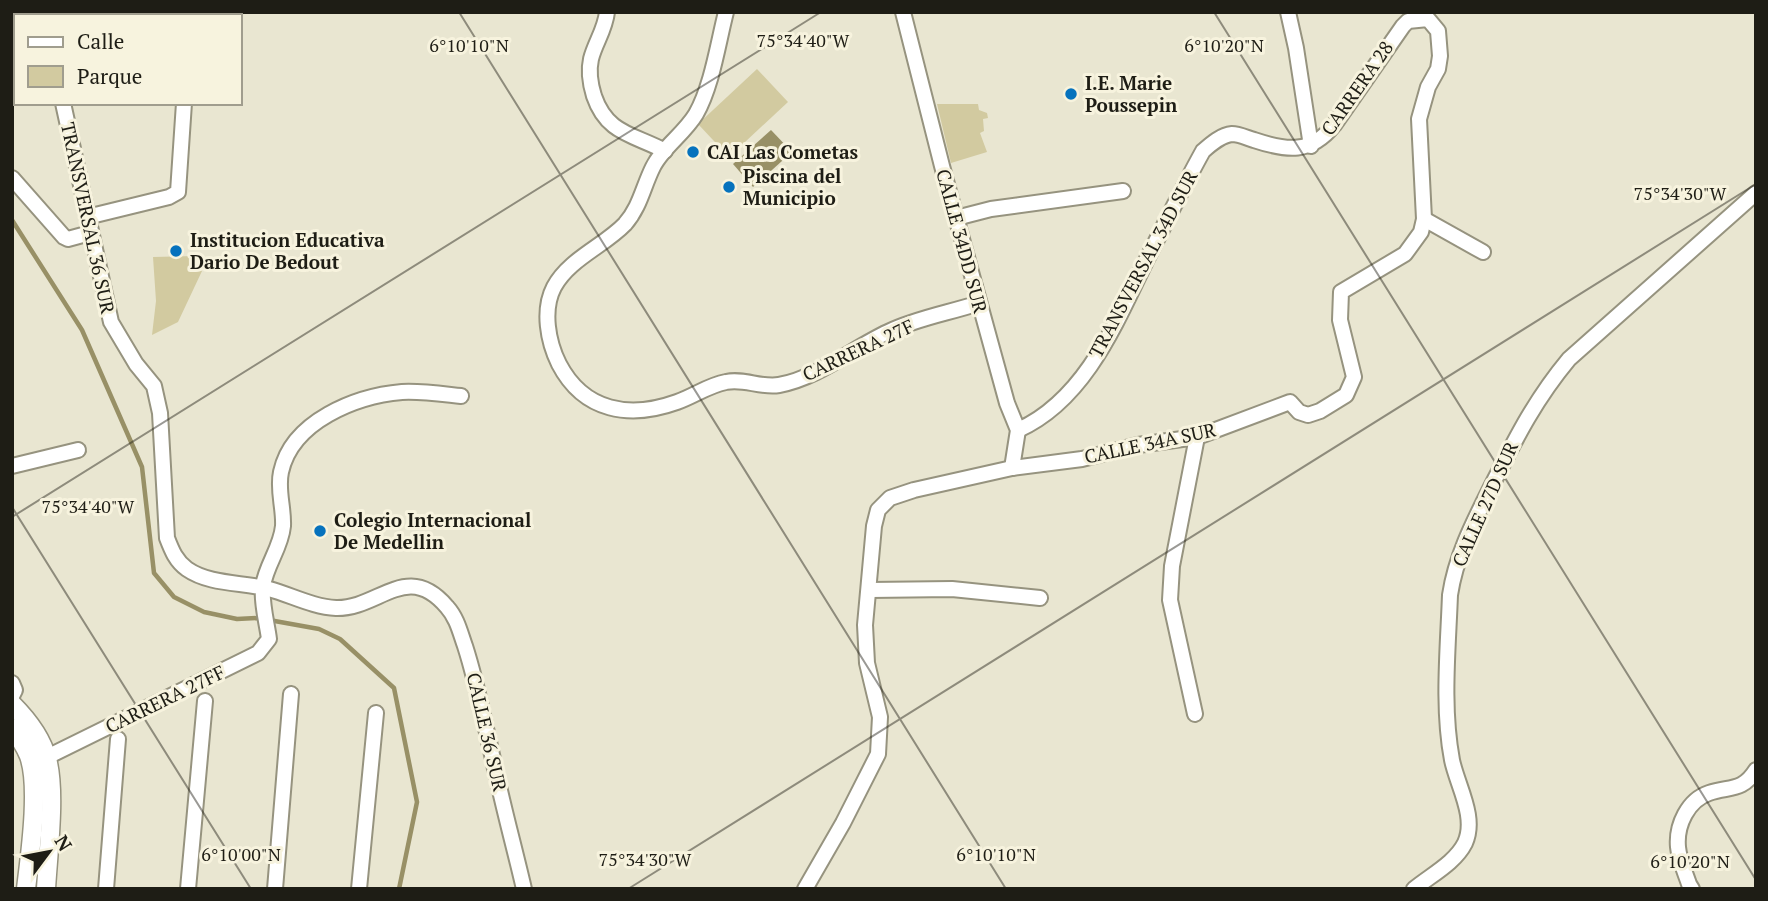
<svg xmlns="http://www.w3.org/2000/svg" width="1768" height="901" viewBox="0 0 1768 901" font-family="'PT Serif',serif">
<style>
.green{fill:#d2caa0}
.water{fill:#989066}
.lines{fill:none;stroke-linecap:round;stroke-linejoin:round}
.stream{stroke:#989066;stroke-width:4.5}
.minor-casing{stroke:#96937f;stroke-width:18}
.major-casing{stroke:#96937f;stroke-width:21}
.minor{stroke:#fff;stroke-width:14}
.major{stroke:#fff;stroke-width:18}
.ticks{fill:none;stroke:#1e1d15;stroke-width:2;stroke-opacity:0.45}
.poi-dot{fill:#0672bd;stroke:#f7f3de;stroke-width:2.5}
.labels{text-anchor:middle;stroke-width:6;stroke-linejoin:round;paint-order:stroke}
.poi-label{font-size:19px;font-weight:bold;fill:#1e1d15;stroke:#f7f3de;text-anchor:start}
.street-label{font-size:19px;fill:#1e1d15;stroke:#f7f3de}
.ticks-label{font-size:18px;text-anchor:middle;fill:#1e1d15;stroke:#f7f3de;stroke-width:6;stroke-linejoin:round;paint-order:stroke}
</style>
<rect width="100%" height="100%" fill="#e9e6d1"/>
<!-- green -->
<g class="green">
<path d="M757,69L788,102L729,157L698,124Z"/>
<path d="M937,104H978L979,110L987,113L988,118L983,119L984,131L980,133L987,152L951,163Z"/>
<path d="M195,256L202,271L178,322L152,335L156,301L153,257Z"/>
</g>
<!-- water -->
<path class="water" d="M771,130L792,152L753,187L733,164Z"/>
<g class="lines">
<!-- stream -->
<path class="stream" d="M12,220L82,330L142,467L154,573L174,597L204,612L237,619L258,618L319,629L340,639L394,688L417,802L399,889"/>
<defs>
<g id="minor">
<path d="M44,12V16"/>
<path d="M607,12C605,30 595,43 591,59C588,72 590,83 594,96C607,134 633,134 665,151"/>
<path d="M726,12C718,43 712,86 696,114C684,134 662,148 653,167C643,187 640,207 625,224C604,246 569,259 554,287C542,310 548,342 559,364C584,412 630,419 677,402C694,396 709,385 726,382C744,378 760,388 779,385C818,378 853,348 888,332C917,318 949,313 979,303"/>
<path d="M903,12L942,166L1007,403L1018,430L1012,468"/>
<path d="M1288,12L1296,48L1311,146"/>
<path d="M189,16L190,12"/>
<path d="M63,103L111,322L136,364L154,386L160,413L167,538C172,551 176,561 187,569C210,585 243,582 269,589C291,595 313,607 336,608C379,609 407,560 447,607C457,618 460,632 465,646C477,683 484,721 493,759C502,803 514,846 524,889"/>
<path d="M12,178L64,237L68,239L90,233"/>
<path d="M87,217L169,197L178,192L184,103"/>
<path d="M956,218L991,209L1123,191"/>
<path d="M1424,219L1483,252"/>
<path d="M12,466L78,450"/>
<path d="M870,590L952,589L1040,598"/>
<path d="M12,683L15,690L12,696"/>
<path d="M1195,714L1170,600L1172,566L1197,437"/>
<path d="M47,757L258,653L269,639C267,623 261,603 263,586C266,565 281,548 283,526C284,508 277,490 281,472C292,421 356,396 402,392C422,391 442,394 461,396"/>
<path d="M106,889L118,739"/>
<path d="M188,889L205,701"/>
<path d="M275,889L291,694"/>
<path d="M359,889L376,713"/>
<path d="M805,889L843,823L878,754L880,717L867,663L865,625L874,526L878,510L890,498L914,490L1012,468L1082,459L1138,445L1197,437L1290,402L1299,412L1308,415L1320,411L1346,395L1354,377L1340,320L1341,292L1405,254L1421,232L1424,219L1419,119L1428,87L1438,69L1440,56L1438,31L1428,19L1408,21L1403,26L1334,125C1311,154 1287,151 1254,140C1247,138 1239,134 1232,134C1221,135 1211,144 1203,151C1183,187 1165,224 1146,261C1116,323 1085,400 1018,430"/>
<path d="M1414,889C1431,875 1455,863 1465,843C1477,817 1457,785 1452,760C1442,707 1448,649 1450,595C1456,556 1473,523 1490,489C1515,440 1534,401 1569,359L1756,193"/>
<path d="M1692,889L1689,884C1685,872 1679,859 1678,847C1676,825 1688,800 1709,793C1730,786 1742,792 1756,770"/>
</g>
<g id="major">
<path d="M12,704C27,719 42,738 47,759C56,791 48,854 46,889"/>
<path d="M12,728C19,737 25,746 29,756C40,787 30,855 26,889"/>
</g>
</defs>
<!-- minor casing -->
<use href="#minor" class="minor-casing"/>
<!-- major casing -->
<use href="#major" class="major-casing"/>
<!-- minor -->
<use href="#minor" class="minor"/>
<!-- major -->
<use href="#major" class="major"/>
</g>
<!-- ticks -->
<path class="ticks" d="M459,12L1006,889M1214,12L1756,880M12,507L251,889M12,517L821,12M628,889L1756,184"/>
<!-- markers -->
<g class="poi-dot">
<circle cx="1071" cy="94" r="7"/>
<circle cx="693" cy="152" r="7"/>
<circle cx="729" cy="187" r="7"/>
<circle cx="176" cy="251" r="7"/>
<circle cx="320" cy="531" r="7"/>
</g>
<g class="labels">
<!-- poi labels -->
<g class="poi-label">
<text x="1085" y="90">I.E. Marie<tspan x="1085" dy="22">Poussepin</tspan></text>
<text x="707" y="159">CAI Las Cometas</text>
<text x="743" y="183">Piscina del<tspan x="743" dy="22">Municipio</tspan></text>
<text x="190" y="247">Institucion Educativa<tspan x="190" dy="22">Dario De Bedout</tspan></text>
<text x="334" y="527">Colegio Internacional<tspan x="334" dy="22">De Medellin</tspan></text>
</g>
<!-- street labels -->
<g class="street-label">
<text transform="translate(1357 88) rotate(-55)" y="7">CARRERA 28</text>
<text transform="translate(88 218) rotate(78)" y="7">TRANSVERSAL 36 SUR</text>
<text transform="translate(962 241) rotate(75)" y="7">CALLE 34DD SUR</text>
<text transform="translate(1143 264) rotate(-62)" y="7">TRANSVERSAL 34D SUR</text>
<text transform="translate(858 350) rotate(-25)" y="7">CARRERA 27F</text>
<text transform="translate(1150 443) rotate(-12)" y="7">CALLE 34A SUR</text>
<text transform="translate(1485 504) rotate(-66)" y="7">CALLE 27D SUR</text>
<text transform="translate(165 699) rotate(-26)" y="7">CARRERA 27FF</text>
<text transform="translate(487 732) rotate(77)" y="7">CALLE 36 SUR</text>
</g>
</g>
<g class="ticks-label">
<text x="803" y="47">75°34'40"W</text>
<text x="469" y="52">6°10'10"N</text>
<text x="1224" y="52">6°10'20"N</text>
<text x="1680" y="200">75°34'30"W</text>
<text x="88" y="513">75°34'40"W</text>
<text x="241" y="861">6°10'00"N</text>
<text x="996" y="861">6°10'10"N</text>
<text x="645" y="866">75°34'30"W</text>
<text x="1690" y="868">6°10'20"N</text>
</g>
<!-- border -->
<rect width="1768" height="901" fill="none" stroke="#1e1d15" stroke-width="28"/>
<!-- legend -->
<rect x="14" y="14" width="228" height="91" fill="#f7f3de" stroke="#a09d8e" stroke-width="2"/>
<rect x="28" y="37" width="35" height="10" fill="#ffffff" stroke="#a09d8e" stroke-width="2"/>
<text x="77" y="49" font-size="21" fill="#1e1d15">Calle</text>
<rect x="28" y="66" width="35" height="21" fill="#d2caa0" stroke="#a09d8e" stroke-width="2"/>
<text x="77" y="84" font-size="21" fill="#1e1d15">Parque</text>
<!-- north arrow -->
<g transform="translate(49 852) rotate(58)" stroke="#f7f3de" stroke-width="5" paint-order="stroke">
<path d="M0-5L12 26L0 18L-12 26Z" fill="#1e1d15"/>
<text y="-10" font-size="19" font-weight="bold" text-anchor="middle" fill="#1e1d15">N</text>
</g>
</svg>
